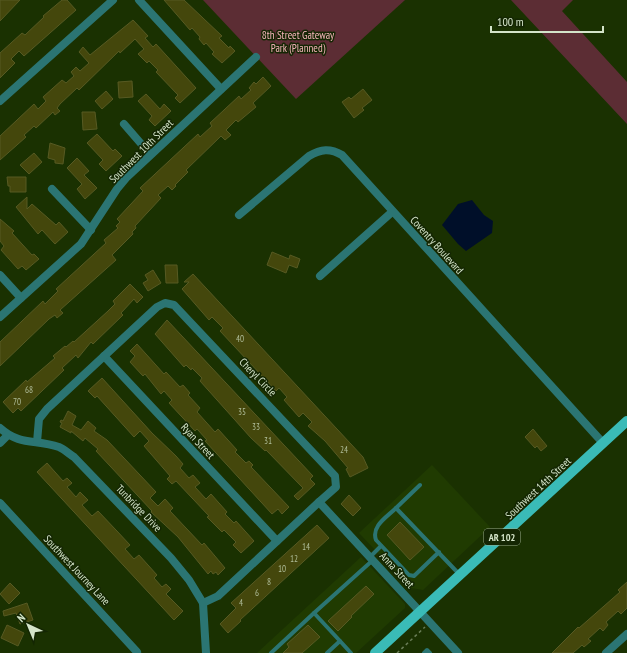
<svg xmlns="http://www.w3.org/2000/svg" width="627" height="653" viewBox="0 0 627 653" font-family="'PT Sans Narrow',sans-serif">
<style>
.built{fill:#203b01}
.green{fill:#5c2d34}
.water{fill:#000f29}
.building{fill:#44470c;stroke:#575a23}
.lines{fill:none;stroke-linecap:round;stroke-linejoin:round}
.path{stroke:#6a7e57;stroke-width:1.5;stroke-dasharray:3 3;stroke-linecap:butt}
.lane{stroke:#2b7573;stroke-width:4}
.street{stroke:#2b7573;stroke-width:8}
.primary{stroke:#3abbb7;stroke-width:10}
.labels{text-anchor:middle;stroke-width:3;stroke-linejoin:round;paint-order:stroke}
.number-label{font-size:9px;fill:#b0bd9a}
.shield{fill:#142603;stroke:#9aab8e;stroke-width:1}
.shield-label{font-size:10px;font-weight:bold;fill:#d4e4c9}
.park-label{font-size:11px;fill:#f8b5bc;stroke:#142603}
.street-label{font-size:11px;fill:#d4e4c9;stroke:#142603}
</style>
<rect width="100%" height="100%" fill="#1a3101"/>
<!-- built -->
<g class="built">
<path d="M432,465L490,527L423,590L411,588L359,533Z"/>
<path d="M361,557L405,604V608L356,653H257Z"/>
</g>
<!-- green -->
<g class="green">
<path d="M203,0H405L296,99Z"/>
<path d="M511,0H573L562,11L627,82V124Z"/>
</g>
<!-- water -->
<path class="water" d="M472,200L484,215L493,221L492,233L466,251L458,244L442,225L458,204Z"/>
<!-- building -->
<g class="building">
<path d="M0,0H20L0,21Z"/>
<path d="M62,0H67L76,10L24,56L19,51L11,59L15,63L0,78V53L22,33L25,35L44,17L43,16Z"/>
<path d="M164,0H184L222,36L219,38L229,48L230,46L235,51L222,63L212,54L214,52L206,43L204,45L199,39L200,37L192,28L190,30Z"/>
<path d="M133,20L148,36L145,38L153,47L156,44L196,88L180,103L175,98L178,95L156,72L158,70L149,61L147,63L138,54L144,49L135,39L120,53L119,51L79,90L77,88L60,104L57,108L60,111L55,115L53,112L36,128L34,126L24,135L26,137L0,160V136L34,104L38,109L46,101L43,97L62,80L66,83L74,76L71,72L76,67L80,71L89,63L79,52L83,47L90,55Z"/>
<path d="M263,77L271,86L253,103L256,107L238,122L236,120L226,130L231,135L225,140L221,136L186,170L188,172L175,185L176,186L172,190L168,186L158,195L161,198L135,226L136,228L132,232L133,234L112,255L116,260L60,310L63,313L57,318L55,315L49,319L0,366V342L43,301L45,304L58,291L56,289L106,243L104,240L118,228L116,226L120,222L117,219L143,191L140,188L198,134L200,137L212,126L210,123L239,96L241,99L251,90L249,88L254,82L256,84Z"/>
<path d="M132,81L133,97L119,98L118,82Z"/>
<path d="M363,89L372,100L362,108L364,110L354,118L342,102L349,97L351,99Z"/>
<path d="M106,91L113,99L102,109L95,101Z"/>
<path d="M146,94L160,109L164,104L171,111L155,126L149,120L152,116L138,101Z"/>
<path d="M82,112H95L97,129L83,130Z"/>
<path d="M97,134L113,151L115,149L122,156L106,171L99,164L103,160L87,143Z"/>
<path d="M50,143L65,148L63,164L55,163V160L48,158Z"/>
<path d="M34,153L42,162L29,174L20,165Z"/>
<path d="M77,158L89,171L84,175L97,188L85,199L77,189L82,184L67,168Z"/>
<path d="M7,177H26V192H10V186H8Z"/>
<path d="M27,197V209L32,204L56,225L59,222L68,232L55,244L42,230L38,234L16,207Z"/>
<path d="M0,219L14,231L12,233L32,255L34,254L39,259L26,270L22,266L18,269L1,250L4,246L0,241Z"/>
<path d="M272,252L289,259L290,255L300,259L297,268L289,265L286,273L267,265Z"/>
<path d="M165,265H177L178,283H166Z"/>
<path d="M153,270L161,283L148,291L143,283L148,280L145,275Z"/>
<path d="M193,274L363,457L368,468L350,477L346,469L348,468L325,441L308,426L312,422L303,413L299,417L284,400L287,397L279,388L276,391L220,331L223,328L212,317L209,320L182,289L189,282H184Z"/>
<path d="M130,284L143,297L137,303L134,299L121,313L123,315L93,344L91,342L78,358L76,355L62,368L64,370L21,411L18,408L13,413L3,402L26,380L27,382L55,358L53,356L65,346L66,347L73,341L74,342L108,311L115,304L113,301Z"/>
<path d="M167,320L313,476L310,479L315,484L298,500L294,496L303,488L266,450L265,451L251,438L200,381L202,378L192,368L191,370L186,365L184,367L155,334Z"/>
<path d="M137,344L164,374L166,372L180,387L183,385L190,393L188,395L200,408L197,412L215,432L218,429L237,450L235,452L246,463L249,461L253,465L251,467L289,507L282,514L278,509L272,514L205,441L207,440L197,429L195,431L169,403L172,400L164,391L161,394L145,374L143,376L130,362L135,356L130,351Z"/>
<path d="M102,378L152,433L176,456L183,464L180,468L189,478L193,475L200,483L195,487L206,499L211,494L227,512L225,514L234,523L236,521L254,541L241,553L233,545L236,542L224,530L222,532L207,517L209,516L176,481L172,484L167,479L170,476L144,446L149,441L140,431L134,437L97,396L95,398L88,391Z"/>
<path d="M68,411L76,416L72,425L81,430L88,421L96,428L94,431L107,440L156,492L150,498L158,506L165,499L173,508L170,511L202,545L204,543L225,568L218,575L216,572L213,574L211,571L208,574L178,537L151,512L152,511L96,451L98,449L85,438L83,441L71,431V433L60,427L62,423L60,422L61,420L63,421Z"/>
<path d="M533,429L547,446L541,451L537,446L535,448L525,437Z"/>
<path d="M47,463L63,481L67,478L72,483L67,487L76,497L80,492L88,500L82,505L92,516L98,511L116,530L130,545L125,549L134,559L139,555L157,575L154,578L162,587L166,584L171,589L166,594L183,611L174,620L37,472Z"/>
<path d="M349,495L361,508L353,516L341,504Z"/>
<path d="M400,522L424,547L410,560L387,535Z"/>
<path d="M317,525L329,538L240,620L241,621L228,633L220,624L236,608L231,603Z"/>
<path d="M627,582V608L621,614L618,611L606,622L608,625L603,631L600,628L588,639L591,641L584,647L582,645L573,653H552L578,627L579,628L620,592L618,590Z"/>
<path d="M10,583L20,593L9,604L0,594Z"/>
<path d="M366,586L374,594L351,616L352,617L338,631L328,621Z"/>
<path d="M27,603L33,620L20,624L16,613L4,616L3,611Z"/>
<path d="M7,625L24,633L18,646L1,638Z"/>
<path d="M308,625L320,637L302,653H283L289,647L287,644Z"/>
</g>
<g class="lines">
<!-- path -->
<path class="path" d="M397,653L425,627"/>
<!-- lane -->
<g class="lane">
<path d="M396,508L420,485"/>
<path d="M439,552L414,576L409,575L376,540C371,526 387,517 396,508L460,575"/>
<path d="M370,557L381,546"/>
<path d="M340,641L314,613L373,560"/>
<path d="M271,653L314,613"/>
<path d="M327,653L340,641L351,653"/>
<path d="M424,653L427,650L430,653"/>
</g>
<!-- street -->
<g class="street">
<path d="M139,0L221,89"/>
<path d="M0,101L113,0"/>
<path d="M124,124L150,154"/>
<path d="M52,189L91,230"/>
<path d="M239,215L309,156C321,149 330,148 342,155L603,443"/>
<path d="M0,275L21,298"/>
<path d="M320,276L392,212"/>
<path d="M0,317L81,244L117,189L127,177L256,57"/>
<path d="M104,356L277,541"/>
<path d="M0,428C20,446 35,439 59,447C64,449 69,454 74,457L171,558L189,580L203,603L206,653"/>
<path d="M37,442L39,419L47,409L157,307L165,303L174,305L335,476L336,487L319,502L218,596L203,603"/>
<path d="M0,443L8,435"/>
<path d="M319,502L458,653"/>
<path d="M0,503L137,652"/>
<path d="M606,653L627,634"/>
</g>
<!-- primary -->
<path class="primary" d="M375,653L627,421"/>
</g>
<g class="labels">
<!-- number labels -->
<g class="number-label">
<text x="240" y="342">40</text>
<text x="29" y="393">68</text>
<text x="17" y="405">70</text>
<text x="242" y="415">35</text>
<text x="256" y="430">33</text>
<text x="268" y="444">31</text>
<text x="344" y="453">24</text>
<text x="306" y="550">14</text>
<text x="294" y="562">12</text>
<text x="282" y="572">10</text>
<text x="269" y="585">8</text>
<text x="257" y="596">6</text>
<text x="241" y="606">4</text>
</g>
<!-- shield labels -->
<rect class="shield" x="484" y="529" width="36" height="16" rx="3"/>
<g class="shield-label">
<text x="502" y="541">AR 102</text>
</g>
<!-- park labels -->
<g class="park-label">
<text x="298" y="39">8th Street Gateway<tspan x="298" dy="13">Park (Planned)</tspan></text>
</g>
<!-- street labels -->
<g class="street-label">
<text transform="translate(141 151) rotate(-45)" y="4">Southwest 10th Street</text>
<text transform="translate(437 245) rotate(48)" y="4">Coventry Boulevard</text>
<text transform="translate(258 377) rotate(46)" y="4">Cheryl Circle</text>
<text transform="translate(198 441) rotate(47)" y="4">Ryan Street</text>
<text transform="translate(538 488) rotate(-43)" y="4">Southwest 14th Street</text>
<text transform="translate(139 508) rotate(46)" y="4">Tunbridge Drive</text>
<text transform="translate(77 570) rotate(47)" y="4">Southwest Journey Lane</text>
<text transform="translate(397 570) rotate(47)" y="4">Anna Street</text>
</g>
</g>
<!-- north arrow -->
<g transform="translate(28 625) rotate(316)" stroke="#142603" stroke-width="3" paint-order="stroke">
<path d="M0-3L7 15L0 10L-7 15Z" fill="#d4e4c9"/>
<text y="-6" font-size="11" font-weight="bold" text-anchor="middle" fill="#d4e4c9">N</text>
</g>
<!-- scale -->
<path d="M491 26v6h112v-6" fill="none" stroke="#d4e4c9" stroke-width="2"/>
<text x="497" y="26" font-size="12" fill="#d4e4c9" stroke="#142603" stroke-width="3" paint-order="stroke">100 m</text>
</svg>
